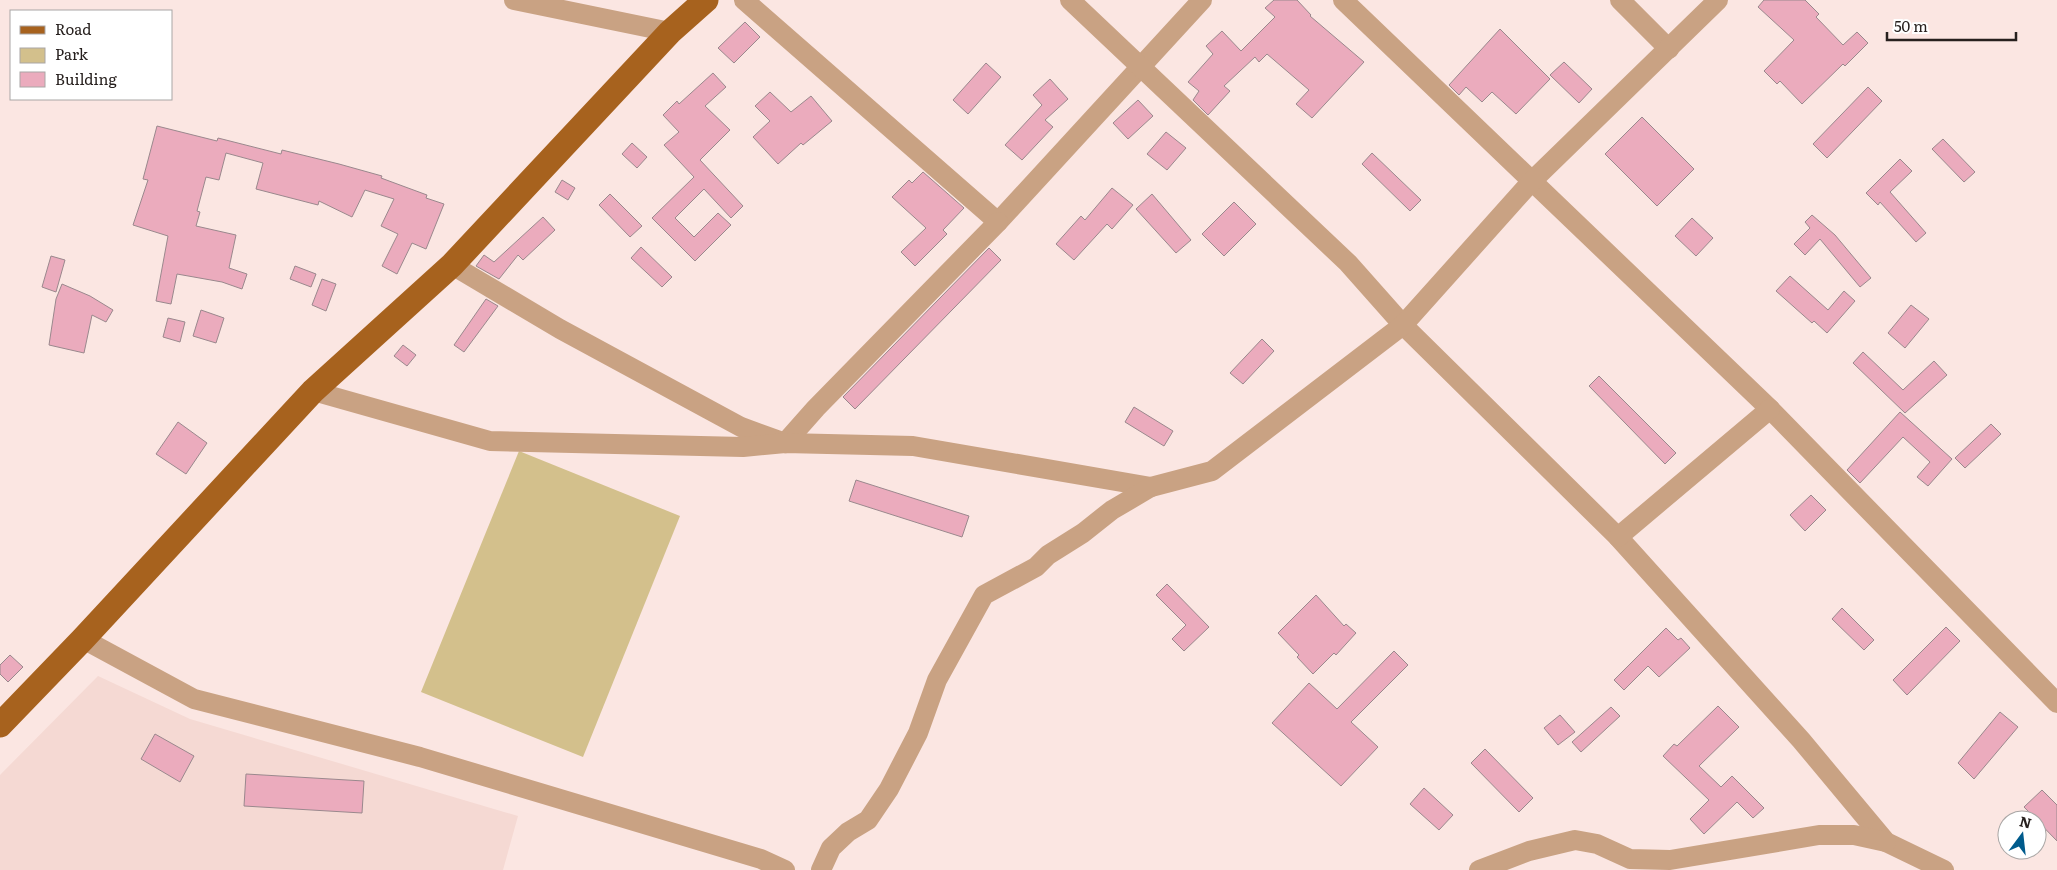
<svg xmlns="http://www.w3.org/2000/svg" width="2057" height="870" viewBox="0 0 2057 870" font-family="Literata,serif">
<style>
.built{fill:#f5d9d3}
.green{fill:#d3c08c}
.building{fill:#ebabbd;stroke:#9a888d}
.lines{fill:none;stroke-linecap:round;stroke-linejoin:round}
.minor{stroke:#c9a283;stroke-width:20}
.major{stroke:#a7621e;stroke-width:25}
</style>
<rect width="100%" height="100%" fill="#fbe6e2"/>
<!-- built -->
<path class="built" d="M98,676L190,719L518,816L503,870H0V775Z"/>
<!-- green -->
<path class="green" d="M519,451L680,516L583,757L421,692Z"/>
<!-- building -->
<g class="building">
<path d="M1274,0H1297L1311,15L1310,16L1364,62L1312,118L1296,104L1309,90L1267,54L1259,62L1255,57L1224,86L1230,91L1208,115L1193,100L1199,91L1188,82L1213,54L1206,46L1222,31L1241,51L1275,17L1265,8Z"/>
<path d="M1764,0H1805L1819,14L1816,17L1843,45L1857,32L1868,43L1845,66L1843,64L1802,104L1780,81L1777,84L1764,71L1794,40L1758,7Z"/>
<path d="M745,22L760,37L734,63L718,48Z"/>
<path d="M1500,29L1550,79L1516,114L1492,92L1482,102L1466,87L1459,95L1449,85Z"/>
<path d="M1564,62L1592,89L1579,103L1550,75Z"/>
<path d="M986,63L1001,77L968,114L953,100Z"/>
<path d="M713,73L726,87L705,106L730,130L700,160L743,206L731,218L704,189L675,218L694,237L718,213L731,225L695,261L652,218L694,177L664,145L679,132L663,115L677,101L679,104Z"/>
<path d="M1050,79L1068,99L1045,120L1053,127L1022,160L1005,145L1042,105L1033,95Z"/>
<path d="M1868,87L1882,101L1827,158L1813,144Z"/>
<path d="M770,92L791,112L811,96L832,121L803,145L801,143L778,164L753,137L770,121L755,106Z"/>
<path d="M1138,100L1153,116L1128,139L1113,123Z"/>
<path d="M1642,117L1694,169L1657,206L1605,154Z"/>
<path d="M157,126L217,141L218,138L281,154L282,150L339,164L382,176L381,178L427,195L426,198L444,204L426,249L412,243L397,274L382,266L398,234L381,226L394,199L365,190L352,217L319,201L318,205L256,189L263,163L226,153L219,180L206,177L197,211L200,212L196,226L236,235L229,268L247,274L242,289L222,282L177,274L171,304L156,301L168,236L133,225L148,180L143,179Z"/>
<path d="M1166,132L1186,148L1167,170L1147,154Z"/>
<path d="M1943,139L1975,172L1964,182L1932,149Z"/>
<path d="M632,143L647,157L637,168L622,154Z"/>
<path d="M1372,153L1421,200L1410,211L1362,164Z"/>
<path d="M1900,159L1912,171L1890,192L1926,233L1916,242L1880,202L1878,205L1866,193Z"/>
<path d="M923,172L964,208L943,230L947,234L915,266L901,252L926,228L892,197L909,180L912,183Z"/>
<path d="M562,180L575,188L568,200L555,192Z"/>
<path d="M1112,188L1133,205L1112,229L1107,224L1074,260L1056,244L1081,216L1085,220Z"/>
<path d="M610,194L642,226L630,237L599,205Z"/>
<path d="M1152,194L1191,240L1176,253L1136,209Z"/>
<path d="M1234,202L1256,224L1224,256L1202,234Z"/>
<path d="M1812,215L1835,235L1871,278L1860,287L1820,239L1805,255L1794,244L1810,228L1805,222Z"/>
<path d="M543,217L555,230L523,260L518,255L499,279L476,266L484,255L494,262Z"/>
<path d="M1692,218L1713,238L1696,256L1675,236Z"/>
<path d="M641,247L672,277L662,287L631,258Z"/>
<path d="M989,248L1001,260L855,409L843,397Z"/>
<path d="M51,256L65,260L56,292L42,287Z"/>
<path d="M295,266L316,274L311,287L290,279Z"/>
<path d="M1790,276L1828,310L1844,291L1855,301L1827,333L1814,321L1812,323L1776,291Z"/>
<path d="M322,279L336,284L326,311L312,305Z"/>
<path d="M62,284L90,296L113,310L106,322L92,315L84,353L49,345L56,299Z"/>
<path d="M486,299L498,306L464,352L454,345Z"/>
<path d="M1911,305L1929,319L1905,348L1888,333Z"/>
<path d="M201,310L224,318L216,343L193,336Z"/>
<path d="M168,318L185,322L180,342L163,337Z"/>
<path d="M1262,339L1274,351L1243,384L1230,373Z"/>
<path d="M403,345L416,355L407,366L394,356Z"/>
<path d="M1863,352L1903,390L1934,361L1947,375L1905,413L1853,363Z"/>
<path d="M1599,376L1676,453L1665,464L1589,386Z"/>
<path d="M1134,407L1173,431L1164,446L1125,422Z"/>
<path d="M1900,412L1952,459L1928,486L1917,477L1930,462L1903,437L1860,483L1847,470Z"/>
<path d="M178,422L207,443L186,474L156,454Z"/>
<path d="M1991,424L2001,434L1965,468L1955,458Z"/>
<path d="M856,480L969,516L962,537L849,501Z"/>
<path d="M1811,495L1826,510L1805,531L1790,515Z"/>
<path d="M1167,584L1209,627L1184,651L1172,639L1186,625L1156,595Z"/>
<path d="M1316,595L1344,626L1346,624L1356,633L1336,655L1334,653L1313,674L1297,657L1299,655L1278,633Z"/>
<path d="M1842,608L1874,640L1864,650L1832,619Z"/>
<path d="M1946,627L1960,641L1907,695L1893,680Z"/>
<path d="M1666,628L1678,640L1681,638L1690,648L1659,677L1648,666L1624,690L1614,680Z"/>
<path d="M1394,651L1408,665L1351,722L1378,747L1341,786L1272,723L1309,683L1337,709Z"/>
<path d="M10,655L23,667L8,682L0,674V665Z"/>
<path d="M1718,706L1739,727L1699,766L1721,787L1732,776L1764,808L1753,818L1737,802L1704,834L1690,819L1709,800L1663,756L1674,744L1677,746Z"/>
<path d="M1611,707L1620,716L1581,752L1572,742Z"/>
<path d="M2000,712L2018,727L1974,779L1958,763Z"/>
<path d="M1560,715L1575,732L1558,745L1544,728Z"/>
<path d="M155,734L194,756L180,782L141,759Z"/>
<path d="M1485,749L1533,798L1519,812L1471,763Z"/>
<path d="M246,774L364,781L362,813L244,806Z"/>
<path d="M1424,788L1453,815L1439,830L1410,804Z"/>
<path d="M2042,790L2057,805V841L2024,807Z"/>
</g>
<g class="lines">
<!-- minor -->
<g class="minor">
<path d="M514,0L670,32"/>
<path d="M744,0L998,222L1202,0"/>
<path d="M1070,0L1348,263L1403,325L1618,537L1801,740L1886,842L1944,870"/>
<path d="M1343,0L1770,409L2057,703"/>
<path d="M1620,0L1669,49"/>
<path d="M452,265L560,329L741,427L785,443L816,408L998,222"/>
<path d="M313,391L490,441L743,447L785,443L913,446L1151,487"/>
<path d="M1618,537L1770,409"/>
<path d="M83,639L194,699L420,757L761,859L785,870"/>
<path d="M821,870L831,848L848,832L868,820L889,789L918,733L937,680L984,595L1036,567L1048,555L1083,533L1112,510L1151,487L1212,471L1403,325L1531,182L1718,0"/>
<path d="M1479,870L1529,851L1575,840L1597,844L1630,859L1670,860L1819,835H1854L1886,842"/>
</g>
<!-- major -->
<path class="major" d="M0,725L83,639L313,391L452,265L670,32L706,0"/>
</g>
<!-- legend -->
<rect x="10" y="10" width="162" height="90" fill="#ffffff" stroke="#a9a6a5"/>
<rect x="20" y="26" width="25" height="8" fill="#a7621e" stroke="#a9a6a5"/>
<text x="55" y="35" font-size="15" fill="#27201e">Road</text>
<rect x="20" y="48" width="25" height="15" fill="#d3c08c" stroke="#a9a6a5"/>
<text x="55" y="60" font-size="15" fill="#27201e">Park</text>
<rect x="20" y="72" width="25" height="15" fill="#ebabbd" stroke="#a9a6a5"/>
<text x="55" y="85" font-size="15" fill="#27201e">Building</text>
<!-- north arrow -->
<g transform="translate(2022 835) rotate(15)"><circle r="24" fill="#ffffff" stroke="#a9a6a5"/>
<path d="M0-4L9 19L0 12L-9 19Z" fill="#005b8c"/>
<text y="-8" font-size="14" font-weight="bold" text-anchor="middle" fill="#27201e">N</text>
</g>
<!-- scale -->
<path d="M1887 32v8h129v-8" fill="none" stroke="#27201e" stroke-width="2.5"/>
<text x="1894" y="32" font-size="15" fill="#27201e" stroke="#ffffff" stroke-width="4" paint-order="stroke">50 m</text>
</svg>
